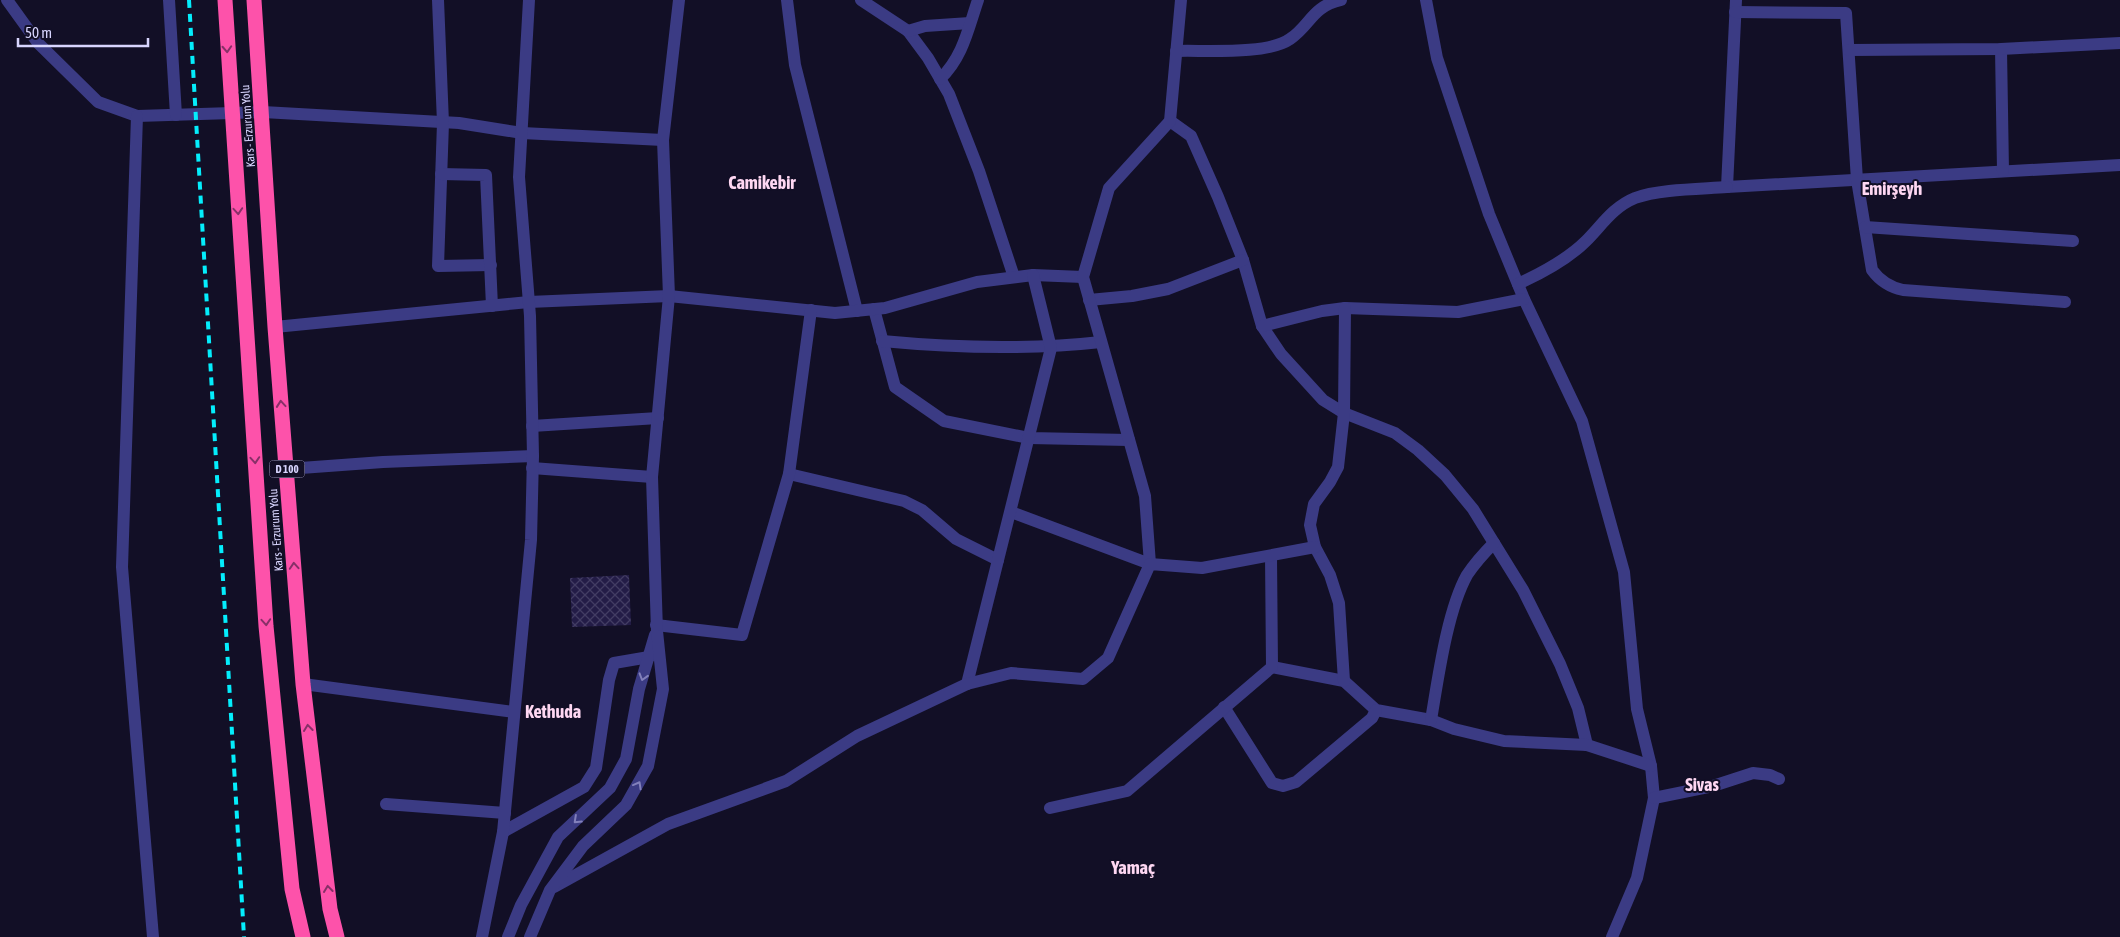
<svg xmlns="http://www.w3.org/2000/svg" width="2120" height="937" viewBox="0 0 2120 937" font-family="'Asap Condensed',sans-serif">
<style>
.building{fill:url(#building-cross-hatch)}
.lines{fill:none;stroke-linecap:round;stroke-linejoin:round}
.minor{stroke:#3b3b84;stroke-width:12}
.highway{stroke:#fd52aa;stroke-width:15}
.rail{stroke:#04edfc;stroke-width:4;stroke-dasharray:8 6;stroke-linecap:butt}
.oneway{stroke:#883068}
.oneway2{stroke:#8280bb}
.labels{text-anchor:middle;stroke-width:4;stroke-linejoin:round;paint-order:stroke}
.shield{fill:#120f26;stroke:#9d9abd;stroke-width:1}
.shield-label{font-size:11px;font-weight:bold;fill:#d8d5fe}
.street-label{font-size:12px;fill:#d8d5fe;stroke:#120f26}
.district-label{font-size:18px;font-weight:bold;fill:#fed7f2;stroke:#120f26}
</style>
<defs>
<pattern id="building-cross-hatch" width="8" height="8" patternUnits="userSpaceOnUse" patternTransform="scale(1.25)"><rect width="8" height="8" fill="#231c47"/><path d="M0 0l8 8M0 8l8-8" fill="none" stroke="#423c63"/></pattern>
</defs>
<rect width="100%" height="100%" fill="#120f26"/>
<!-- building -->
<path class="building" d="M629,575L631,625L572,627L570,578Z"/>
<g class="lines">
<!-- minor -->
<g class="minor">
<path d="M7,0L38,43L98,102L137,116L263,112L459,123L522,133L663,140"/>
<path d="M169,0L176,115"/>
<path d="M438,0L443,123L438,266L491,265"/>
<path d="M787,0L795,65L857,311"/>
<path d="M861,0L908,31L928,58L949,94L979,171L1014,277"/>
<path d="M1426,0L1437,58L1489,214L1524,299L1582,421L1624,572L1637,709L1651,766L1654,798L1637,878L1612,937"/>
<path d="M1736,0L1727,187L2120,165"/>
<path d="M1735,12L1846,13L1857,180L1872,270C1880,281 1889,287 1903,290L2065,302"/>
<path d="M908,31L925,26L970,23"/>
<path d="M2001,49L2003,171"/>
<path d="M1849,50L2001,49L2120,43"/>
<path d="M1176,51C1205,50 1267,55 1290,39C1311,25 1311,7 1341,0"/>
<path d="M940,79C963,57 968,29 978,0"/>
<path d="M137,116L122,567L153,937"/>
<path d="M1170,121L1191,136L1218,197L1243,260L1262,326L1281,354L1323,400L1344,413L1395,433L1418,450L1445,475L1473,509L1523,590L1560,664L1578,708L1587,745"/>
<path d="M441,174L486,175L492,306"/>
<path d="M1865,227L2073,241"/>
<path d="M1518,284C1542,273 1567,260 1586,241C1602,225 1613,207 1635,198C1659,189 1701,189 1727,187"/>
<path d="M1089,300L1132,296L1168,289L1243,260"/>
<path d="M874,309L895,387L944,421L1029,438L1129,440"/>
<path d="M1262,326L1322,311L1345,308L1458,312L1524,299"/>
<path d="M275,327L529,302L669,296L835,313L885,308L977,282L1033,275L1083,277"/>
<path d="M882,341C956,348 1027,350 1101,342"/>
<path d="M532,426L658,418"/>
<path d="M532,468L652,477"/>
<path d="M287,469L383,462L533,456"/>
<path d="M789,474L904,501L922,510L956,539L998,560"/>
<path d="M1011,512L1150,564L1145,496L1083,277L1109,188L1170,121L1181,0"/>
<path d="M656,625L742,635L789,474L811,310"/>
<path d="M1272,667L1344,681L1376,710L1431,720L1454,729L1504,741L1587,745L1651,766"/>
<path d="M1344,681L1339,603L1330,575L1315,547L1310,525L1314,504L1330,482L1338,467L1344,413L1345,308"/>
<path d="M303,684L514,712"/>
<path d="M967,684L1051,348L1033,275"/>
<path d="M1224,707L1272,783L1283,786L1296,782L1372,718L1376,710"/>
<path d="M1431,720C1438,679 1447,611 1467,575C1475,563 1484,553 1494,543"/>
<path d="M1654,798L1713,786L1753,773L1770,775L1779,779"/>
<path d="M386,804L505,813"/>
<path d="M1050,808L1127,791L1272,667L1271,556"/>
<path d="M503,832L584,787L596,768L609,680L614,663L649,657"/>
<path d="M554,887L668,824L786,781L857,736L967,684L1011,673L1083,679L1108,658L1150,564L1202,568L1315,547"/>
<path d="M482,937L503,832L531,540L533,456L530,316L519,177L529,0"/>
<path d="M508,937L521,905L558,837L610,788L626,759L639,689L655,635"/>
<path d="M530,937L550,890L583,846L626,805L648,766L663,689L657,631L652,477L669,296L663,140L679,0"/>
</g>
<!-- highway -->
<g class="highway">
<path d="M225,0L266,626L292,889L303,937"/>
<path d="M254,0L275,327L303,684L330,909L337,937"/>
</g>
<!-- rail -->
<path class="rail" d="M189,0L244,937"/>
</g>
<!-- one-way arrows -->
<defs><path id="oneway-chevron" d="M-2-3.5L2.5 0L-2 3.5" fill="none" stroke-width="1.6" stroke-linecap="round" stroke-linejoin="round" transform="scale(1.25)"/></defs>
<g class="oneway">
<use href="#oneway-chevron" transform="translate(227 49) rotate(87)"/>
<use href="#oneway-chevron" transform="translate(238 211) rotate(86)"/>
<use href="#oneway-chevron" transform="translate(281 404) rotate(-95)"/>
<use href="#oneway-chevron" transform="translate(255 460) rotate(86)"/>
<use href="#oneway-chevron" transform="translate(294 566) rotate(-94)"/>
<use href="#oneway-chevron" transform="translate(266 622) rotate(86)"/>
<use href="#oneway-chevron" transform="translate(308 728) rotate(-97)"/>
<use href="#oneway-chevron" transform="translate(328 889) rotate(-97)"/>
</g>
<g class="oneway2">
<use href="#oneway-chevron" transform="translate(643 677) rotate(107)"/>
<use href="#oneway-chevron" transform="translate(638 785) rotate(-61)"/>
<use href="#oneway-chevron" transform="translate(577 820) rotate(137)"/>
</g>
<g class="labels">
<!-- shield labels -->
<rect class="shield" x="269.5" y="460.5" width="35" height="17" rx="4"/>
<g class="shield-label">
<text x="287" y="473">D 100</text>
</g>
<!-- street labels -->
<g class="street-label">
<text transform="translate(248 126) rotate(-94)" y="4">Kars - Erzurum Yolu</text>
<text transform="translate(276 530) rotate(-94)" y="4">Kars - Erzurum Yolu</text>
</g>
<!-- district labels -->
<g class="district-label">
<text x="762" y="189">Camikebir</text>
<text x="1892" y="195">Emirşeyh</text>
<text x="553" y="718">Kethuda</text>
<text x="1702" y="791">Sivas</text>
<text x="1133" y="874">Yamaç</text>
</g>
</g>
<!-- scale -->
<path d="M18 38v8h130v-8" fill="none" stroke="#d8d5fe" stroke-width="2.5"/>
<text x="25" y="38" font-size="15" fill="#d8d5fe" stroke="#120f26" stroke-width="4" paint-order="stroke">50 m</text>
</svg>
